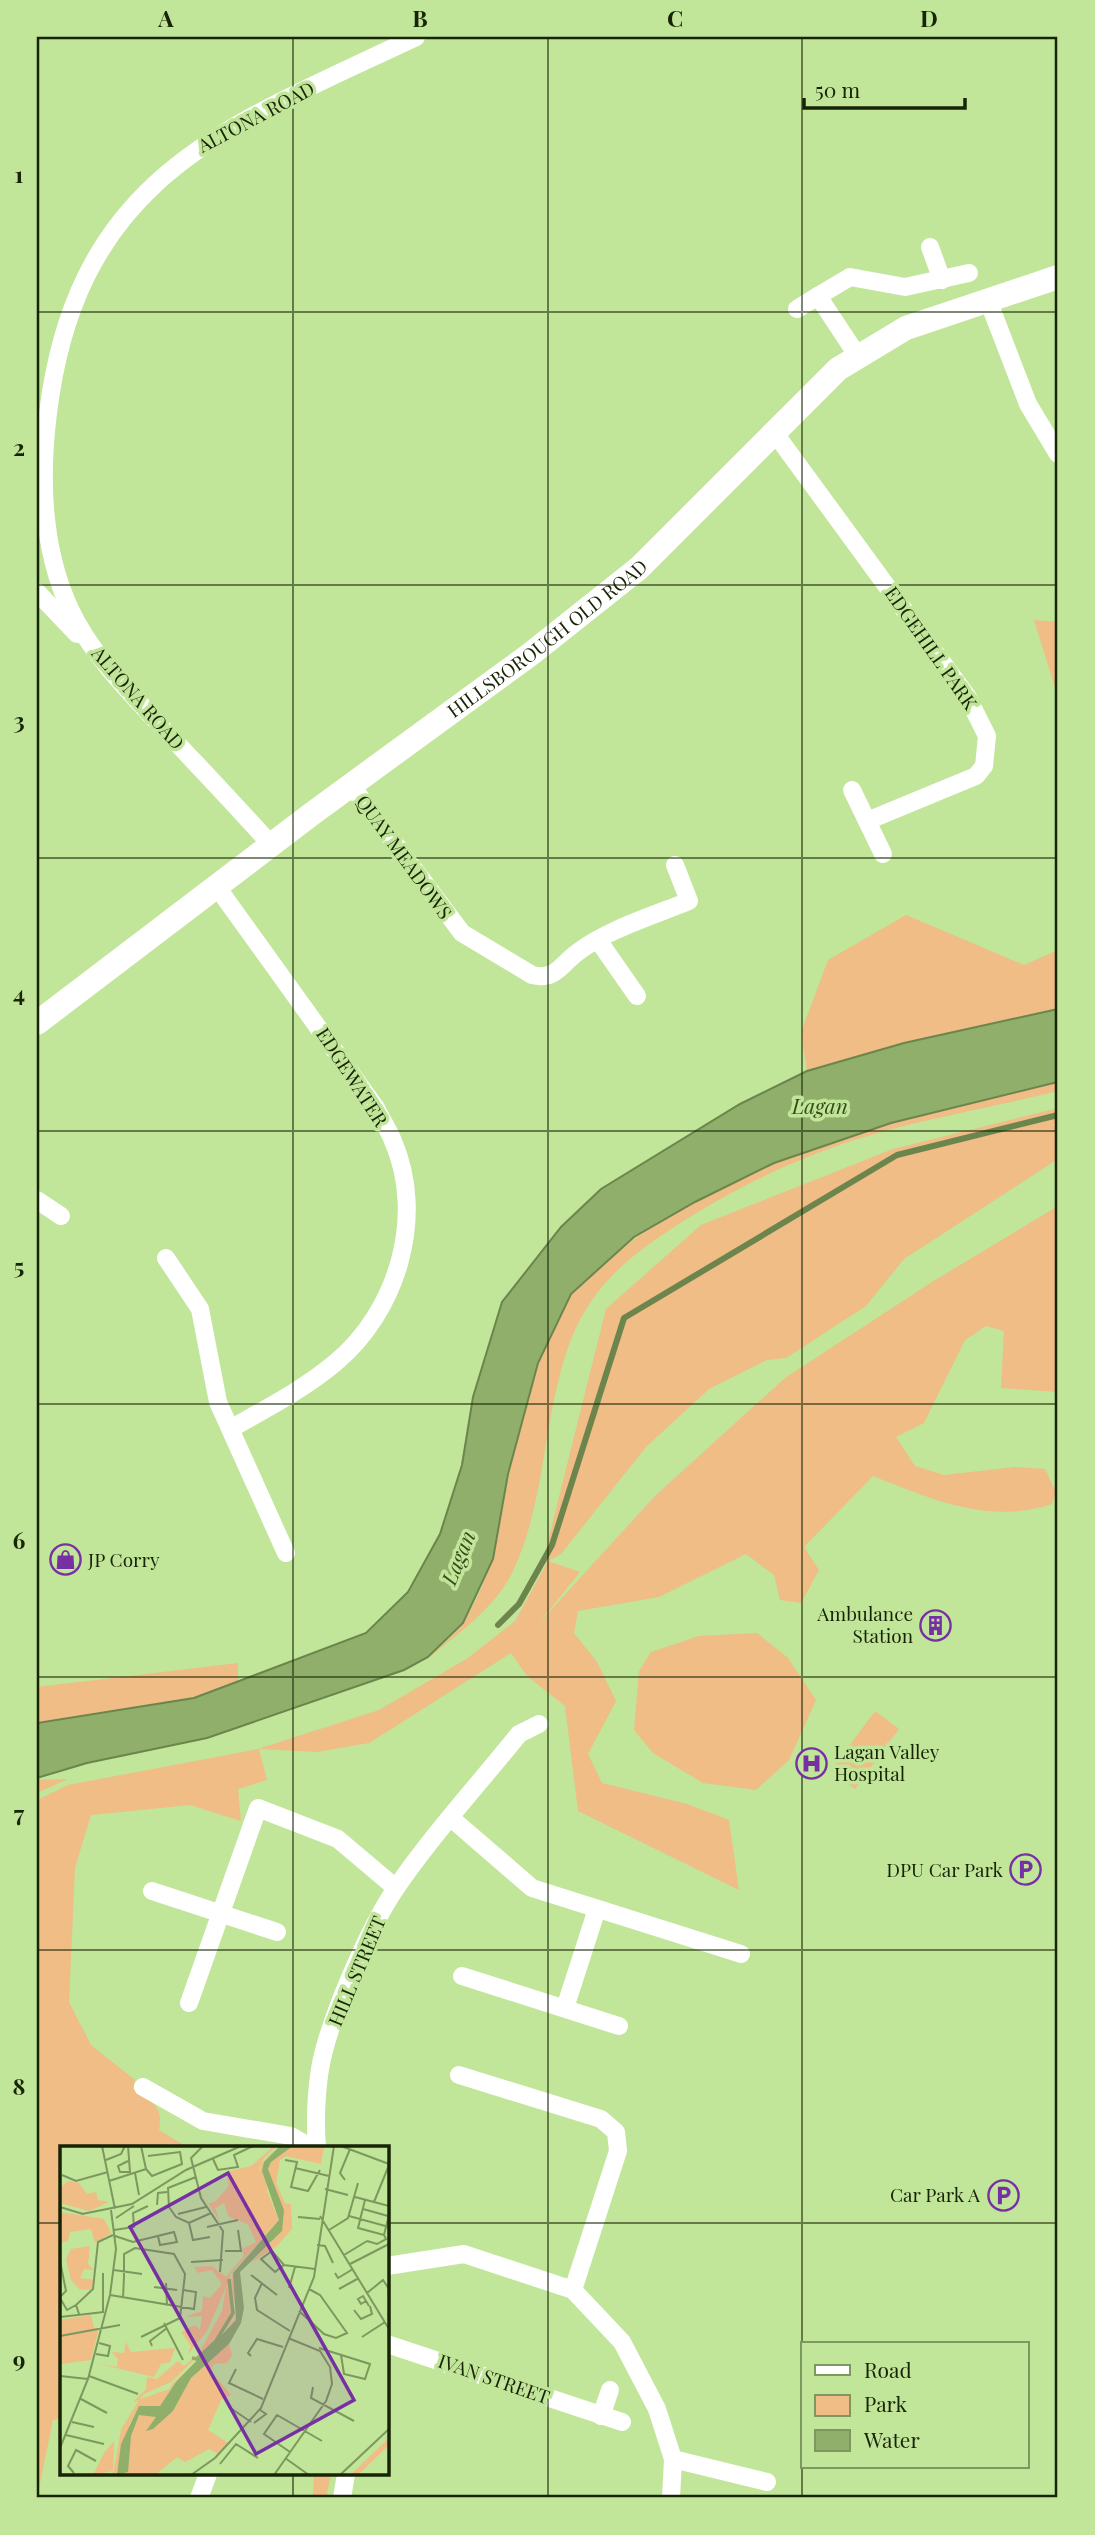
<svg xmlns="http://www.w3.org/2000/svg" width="1095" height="2535" viewBox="0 0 1095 2535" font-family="'Playfair Display',serif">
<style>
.green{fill:#efbd85}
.water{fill:#8faf6a;stroke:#6b854c;stroke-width:2}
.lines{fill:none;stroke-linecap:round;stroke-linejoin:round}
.stream{stroke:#6b854c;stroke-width:6}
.street{stroke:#fff;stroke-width:18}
.secondary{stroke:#fff;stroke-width:24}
.grid{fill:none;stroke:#182406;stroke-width:2;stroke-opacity:0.55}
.labels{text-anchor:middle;stroke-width:7;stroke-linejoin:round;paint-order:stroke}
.street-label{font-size:19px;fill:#182406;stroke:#c1e599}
.poi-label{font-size:19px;fill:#182406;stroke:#c1e599;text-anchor:end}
.water-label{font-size:21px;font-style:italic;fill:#364b19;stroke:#c1e599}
.inset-river{fill:none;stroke:#8faf6a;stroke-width:3.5}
.inset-road{fill:none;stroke:#7d985e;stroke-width:2}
.view{fill:#7730a3;fill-opacity:0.15;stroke:#7730a3;stroke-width:3.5}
.inset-edge{fill:none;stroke:#182406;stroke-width:3.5}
.neatline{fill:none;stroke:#182406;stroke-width:2.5}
.grid-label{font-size:23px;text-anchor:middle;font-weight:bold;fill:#182406}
</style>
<rect width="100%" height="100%" fill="#c1e599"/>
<!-- green -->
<g class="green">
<path d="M1034,620L1058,622V697Z"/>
<path d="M906,915L1024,965L1058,950V1009L904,1043L807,1071L801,1032L828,960Z"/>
<path d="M1058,1082V1091C1002,1105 944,1115 888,1130C815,1150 748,1180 685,1220C625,1258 585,1290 564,1360C543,1429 544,1505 513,1571C497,1606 457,1635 428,1658C440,1646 456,1634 465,1620C502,1561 502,1488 521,1423C533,1383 547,1329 571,1295C580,1283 595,1273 606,1263C724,1155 907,1117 1058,1082Z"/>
<path d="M1058,1108V1159L904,1259L866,1306L786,1358L767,1360L709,1389L646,1447L561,1554L548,1561L580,1572L538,1624L655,1496L785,1378L932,1282L1058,1206V1392L1001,1388L1004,1331L986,1326L965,1340L924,1423L896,1437L915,1466L944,1475L1015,1467L1045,1469L1056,1492L1052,1504C989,1525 931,1499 873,1476L804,1547L819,1570L801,1603L780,1600L774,1575L746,1554L659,1597L578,1611L574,1633L597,1662L616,1701L588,1754L602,1783L687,1804L729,1820L739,1890L578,1811L565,1706L527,1676L511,1653L369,1743L317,1752L259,1749L267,1780L238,1789L241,1821L190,1805L91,1815L75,1868L69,2002L91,2045L135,2080L133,2089C151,2101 164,2106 159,2130L189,2148H61V2418L53,2420L37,2498V1800L68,1785L258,1749L379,1710L468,1658L515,1621L547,1563L542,1565L606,1309L701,1225L893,1149Z"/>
<path d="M757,1633L788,1658L816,1700L789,1760L756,1790L703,1783L653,1753L634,1730L639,1671L651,1652L699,1636Z"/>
<path d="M238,1663V1682L194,1698L37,1723V1687Z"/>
<path d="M875,1711L899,1729L855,1789L831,1771Z"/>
<path d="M68,1779L37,1793V1780Z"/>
<path d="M314,2474H331L326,2498H313Z"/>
</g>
<!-- water -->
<path class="water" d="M1058,1009V1082L891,1123L774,1163L695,1202L634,1237L571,1294L538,1363L508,1474L493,1559L463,1623L428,1657L404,1670L207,1738L87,1763L37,1778V1723L194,1698L366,1633L408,1592L440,1534L462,1465L473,1397L502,1302L561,1227L601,1189L740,1104L807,1071L904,1043Z"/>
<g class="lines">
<!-- stream -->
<path class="stream" d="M498,1625L519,1604L552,1545L624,1318L897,1155L1058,1115"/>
<!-- street -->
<g class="street">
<path d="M930,247L942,280"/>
<path d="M988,300L1028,404L1058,454"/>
<path d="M797,309L818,296"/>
<path d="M857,355L818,296L850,277L905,287L969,273"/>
<path d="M774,432L967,696L987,736L984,766L976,776L867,821"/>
<path d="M37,592L77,634"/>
<path d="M351,785L462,933L532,975C556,981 561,964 578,952C606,930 655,915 689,901L675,865"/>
<path d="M852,790L883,854"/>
<path d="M272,846C235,804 196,764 158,723C126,689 90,652 70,609C42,549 40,477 48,413C77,176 226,127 416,37"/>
<path d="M217,887L376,1108C381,1119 389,1130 393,1141C426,1217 397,1312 335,1363C304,1389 267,1408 232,1428"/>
<path d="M598,940L637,996"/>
<path d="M37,1200L61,1216"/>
<path d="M166,1258L200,1309L218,1402L286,1553"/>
<path d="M451,1818L532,1888L741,1954"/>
<path d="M152,1891L277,1932"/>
<path d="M462,1976L619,2026"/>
<path d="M189,2003L258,1808L338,1839L396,1888"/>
<path d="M565,2008L597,1909"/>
<path d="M459,2075L601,2119L616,2132L618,2151L573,2290"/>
<path d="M143,2087L203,2121L291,2136L312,2148"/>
<path d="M317,2148C315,2122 316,2095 320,2069C328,2021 369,1928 396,1888C433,1834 478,1785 519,1734L539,1724"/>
<path d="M387,2266L464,2254L573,2290L622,2342L657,2409L673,2459L671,2498"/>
<path d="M387,2344L622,2422"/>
<path d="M601,2416L610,2390"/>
<path d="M673,2459L767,2482"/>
<path d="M199,2498L208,2474"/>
<path d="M342,2498L346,2474"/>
</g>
<!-- secondary -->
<path class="secondary" id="s1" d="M37,1023L313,813L532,653L639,568L838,369L906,328L1058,277"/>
</g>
<!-- grid -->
<path class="grid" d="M293,37V2148M548,37V2498M802,37V2498M37,312H1058M37,585H1058M37,858H1058M37,1131H1058M37,1404H1058M37,1677H1058M37,1950H1058M37,2223H61M387,2223H1058M293,2474V2498"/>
<!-- icons -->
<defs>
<symbol id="shop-ring" viewBox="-11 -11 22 22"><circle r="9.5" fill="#c1e599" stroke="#7730a3" stroke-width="1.5"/><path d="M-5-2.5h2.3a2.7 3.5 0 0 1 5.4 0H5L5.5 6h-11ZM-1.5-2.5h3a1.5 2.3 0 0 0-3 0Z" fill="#7730a3"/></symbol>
<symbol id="building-ring" viewBox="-11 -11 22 22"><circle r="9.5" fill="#c1e599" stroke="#7730a3" stroke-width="1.5"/><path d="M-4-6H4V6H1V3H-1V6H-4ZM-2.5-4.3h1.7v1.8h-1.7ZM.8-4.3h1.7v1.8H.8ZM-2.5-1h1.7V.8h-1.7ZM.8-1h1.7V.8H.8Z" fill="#7730a3"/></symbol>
<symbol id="hospital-ring" viewBox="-11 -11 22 22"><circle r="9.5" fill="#c1e599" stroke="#7730a3" stroke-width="1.5"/><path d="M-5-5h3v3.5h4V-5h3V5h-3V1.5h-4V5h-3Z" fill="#7730a3"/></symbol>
<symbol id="parking-ring" viewBox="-11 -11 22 22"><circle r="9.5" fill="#c1e599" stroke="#7730a3" stroke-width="1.5"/><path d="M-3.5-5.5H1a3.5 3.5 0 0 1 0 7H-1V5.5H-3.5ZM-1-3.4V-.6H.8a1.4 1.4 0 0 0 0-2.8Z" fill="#7730a3"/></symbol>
</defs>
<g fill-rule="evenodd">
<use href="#shop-ring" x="48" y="1542" width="35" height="35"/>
<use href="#building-ring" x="918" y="1608" width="35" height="35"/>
<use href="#hospital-ring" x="794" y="1746" width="35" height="35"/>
<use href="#parking-ring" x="1008" y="1852" width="35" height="35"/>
<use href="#parking-ring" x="986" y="2178" width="35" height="35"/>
</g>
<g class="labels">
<!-- street labels -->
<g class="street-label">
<text transform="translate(256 117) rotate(-28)" y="7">ALTONA ROAD</text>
<text dy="7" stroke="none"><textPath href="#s1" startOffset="639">HILLSBOROUGH OLD ROAD</textPath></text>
<text transform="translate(931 648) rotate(55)" y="7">EDGEHILL PARK</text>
<text transform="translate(138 698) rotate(49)" y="7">ALTONA ROAD</text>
<text transform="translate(404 857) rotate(54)" y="7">QUAY MEADOWS</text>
<text transform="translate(352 1077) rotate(57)" y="7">EDGEWATER</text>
<text transform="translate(357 1971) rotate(-67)" y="7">HILL STREET</text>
<text transform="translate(494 2379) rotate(19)" y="7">IVAN STREET</text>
</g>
<!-- poi labels -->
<g class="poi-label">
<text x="88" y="1567" text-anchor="start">JP Corry</text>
<text x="913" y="1621">Ambulance<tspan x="913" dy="22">Station</tspan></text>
<text x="834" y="1759" text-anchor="start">Lagan Valley<tspan x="834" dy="22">Hospital</tspan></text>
<text x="1003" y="1877">DPU Car Park</text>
<text x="980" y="2202">Car Park A</text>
</g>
<!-- water labels -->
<g class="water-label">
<text x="820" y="1114">Lagan</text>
<text transform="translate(459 1558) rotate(-68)" y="7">Lagan</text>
</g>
</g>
<!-- overview -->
<g transform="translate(60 2146)">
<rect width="329" height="329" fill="#c1e599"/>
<path d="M214,0H217L204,12L199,22V26L202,17L212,7L220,0L206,14L207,45L219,74L170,129L167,140L175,167L170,179L111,236L84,248L80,253L110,243L112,238L166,189L177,166L170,138L173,127L179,166L176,175L164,192L116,236L100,260L78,262L70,277L61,323L53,329L61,284L79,254L73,256L86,243L87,231L97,233L118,215L124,220L138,209L162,165L166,141L147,185L128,208L131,200L121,186L135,179L140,184L142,170L125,171L142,165L143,150L150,152L162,138L152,124L138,127L134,121L152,120L166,131L184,110L182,103L196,96L188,78L169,71L164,57L155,62L160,76L141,46L148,58L156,55L169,40L166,26L191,20ZM233,0H264L261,18L226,10L220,14L216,37L225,57L231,58L232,83L217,100L190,117L222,85V60L208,24L211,16ZM8,35L19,37L27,48L36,46L38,54L49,56L29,65L0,57V42ZM0,66L44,73L51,87L35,97L31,83L10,86L8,95L0,97ZM30,100L28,118L34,124L24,123L20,132L34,134L31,144L19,143L11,134L6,113L11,103ZM31,169L34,182H39L31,214L0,218V174ZM66,196L71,206L115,202L110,216L101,218L94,231L36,217L57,221L58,213L52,206L64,207ZM169,198L172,209L167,217L154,218L150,224L171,249L161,254L148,284L168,297L158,308L149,303L125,316L117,311L95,329H66L71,290L79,269L89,267L97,273L113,265L131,232ZM329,292V299L298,329H290ZM54,295L53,325L33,329L44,307Z" fill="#efbd85"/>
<path d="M220,0H233L211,16L208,23L224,64L222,85L180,126L184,162L181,177L169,198L131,232L113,265L93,283L86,285L96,271L79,269L71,290L68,326L57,329L61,298L79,260H100L116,236L176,174L173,127L219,74L202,25L204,16Z" fill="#8faf6a"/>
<path class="inset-river" d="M132,212L137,213L156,195L173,167L169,133"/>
<path class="inset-road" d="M42,0L55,63M68,0L70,26H60L58,20L68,15M143,0L131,12L141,52L163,85L160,126M281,0L329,18M153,13L158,24L178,21L174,9L193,0M46,14L61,8L65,0M225,14L237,16L231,41L248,45L260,24M235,22L269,30M86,23L92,30L122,18L120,6L88,10M75,27L79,49M2,29L16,35L48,26M136,31L108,42L109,61L116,71L129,77L151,67M285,34L280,27L290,3M49,35L86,23L81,0M265,43L288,49M295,51L329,60M305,54L298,82L324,89L329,69M314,56L329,19M97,59L98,47L107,46M0,61L23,68M303,63L328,70M22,68L72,58L126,24L181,0M118,68L146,61M260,70L329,183M289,70L329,81M238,71L260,73M56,72L74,60M129,77L133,94L150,91M147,81L178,74M54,84L74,81L73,67L88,60M269,84L288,72L298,37M55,90L73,96L114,86L117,96L100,99L98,90M307,95L317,98L326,93L324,89M257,99L265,100L273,117M165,105H181L178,84M284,109L307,95M0,115L6,145L0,151M131,116L163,114M290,118L329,98M224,119L212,105L201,113L215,126L224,119L255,123M54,124L82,128M275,127L278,132L293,123M191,129L217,149M64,132V108L75,102L114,108L125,128L120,172L81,191M106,137L107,159M202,137L195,152L197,164L230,185M94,141L117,144M229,142L235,121M279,143L299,132M307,147L323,134L329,143M50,149L134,163L136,146L123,144M0,152L7,164L16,159M63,152L64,131M306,155L301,158L298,153L303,150L309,160M294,164L301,173L312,168L310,160M239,165L264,188L276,192L287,187L260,149L249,143M43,166V127M19,168L16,159L33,143L38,96L53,89M0,171L44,166M104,177L123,214M0,190L60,179M302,191L325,176M92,200L90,195L107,182M259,202L310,218L305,233L284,228L281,209M36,208L48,210L50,200L39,197M191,210L188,207L197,193L223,201M176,223L169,237L203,253M0,230L28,233M29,230L78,248M253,241L251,252L294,275M21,253L47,267M169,261L191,276M12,276L34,281M194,277L206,268L200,264M6,289L44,298M0,302L28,233L50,149L56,103L51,64M230,306L204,288L217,269L262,295M225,312L249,329M160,318L176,298L198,312M14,327L8,320L16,304L36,315M131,329L155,312L201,262L254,131L274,0M214,329L266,255L272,238L270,221L260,205L228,192M280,329L329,283"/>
<path class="view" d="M168,27L294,254L196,308L70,81Z"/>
<rect width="329" height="329" class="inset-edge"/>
</g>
<!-- border -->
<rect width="1095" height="2535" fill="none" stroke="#c1e599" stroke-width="77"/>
<!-- legend -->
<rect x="801" y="2342" width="228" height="126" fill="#c1e599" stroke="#7d985e" stroke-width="2"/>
<rect x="815" y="2365" width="35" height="10" fill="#ffffff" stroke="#7d985e" stroke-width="2"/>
<text x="864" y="2378" font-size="21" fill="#182406">Road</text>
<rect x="815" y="2395" width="35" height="21" fill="#efbd85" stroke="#7d985e" stroke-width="2"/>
<text x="864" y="2412" font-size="21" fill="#182406">Park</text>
<rect x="815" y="2430" width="35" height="21" fill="#8faf6a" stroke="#7d985e" stroke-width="2"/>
<text x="864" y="2448" font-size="21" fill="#182406">Water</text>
<!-- scale -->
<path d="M804 98v10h161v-10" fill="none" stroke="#182406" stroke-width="3.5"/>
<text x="815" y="98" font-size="21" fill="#182406" stroke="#c1e599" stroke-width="5" paint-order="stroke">50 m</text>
<rect x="38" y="38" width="1018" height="2458" class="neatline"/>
<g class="grid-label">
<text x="166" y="27">A</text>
<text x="420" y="27">B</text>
<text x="675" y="27">C</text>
<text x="929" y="27">D</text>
<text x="19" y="183">1</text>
<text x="19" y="456">2</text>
<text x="19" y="729">3</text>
<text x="19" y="1002">4</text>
<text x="19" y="1275">5</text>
<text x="19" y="1549">6</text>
<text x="19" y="1822">7</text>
<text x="19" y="2095">8</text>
<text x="19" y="2368">9</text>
</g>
</svg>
